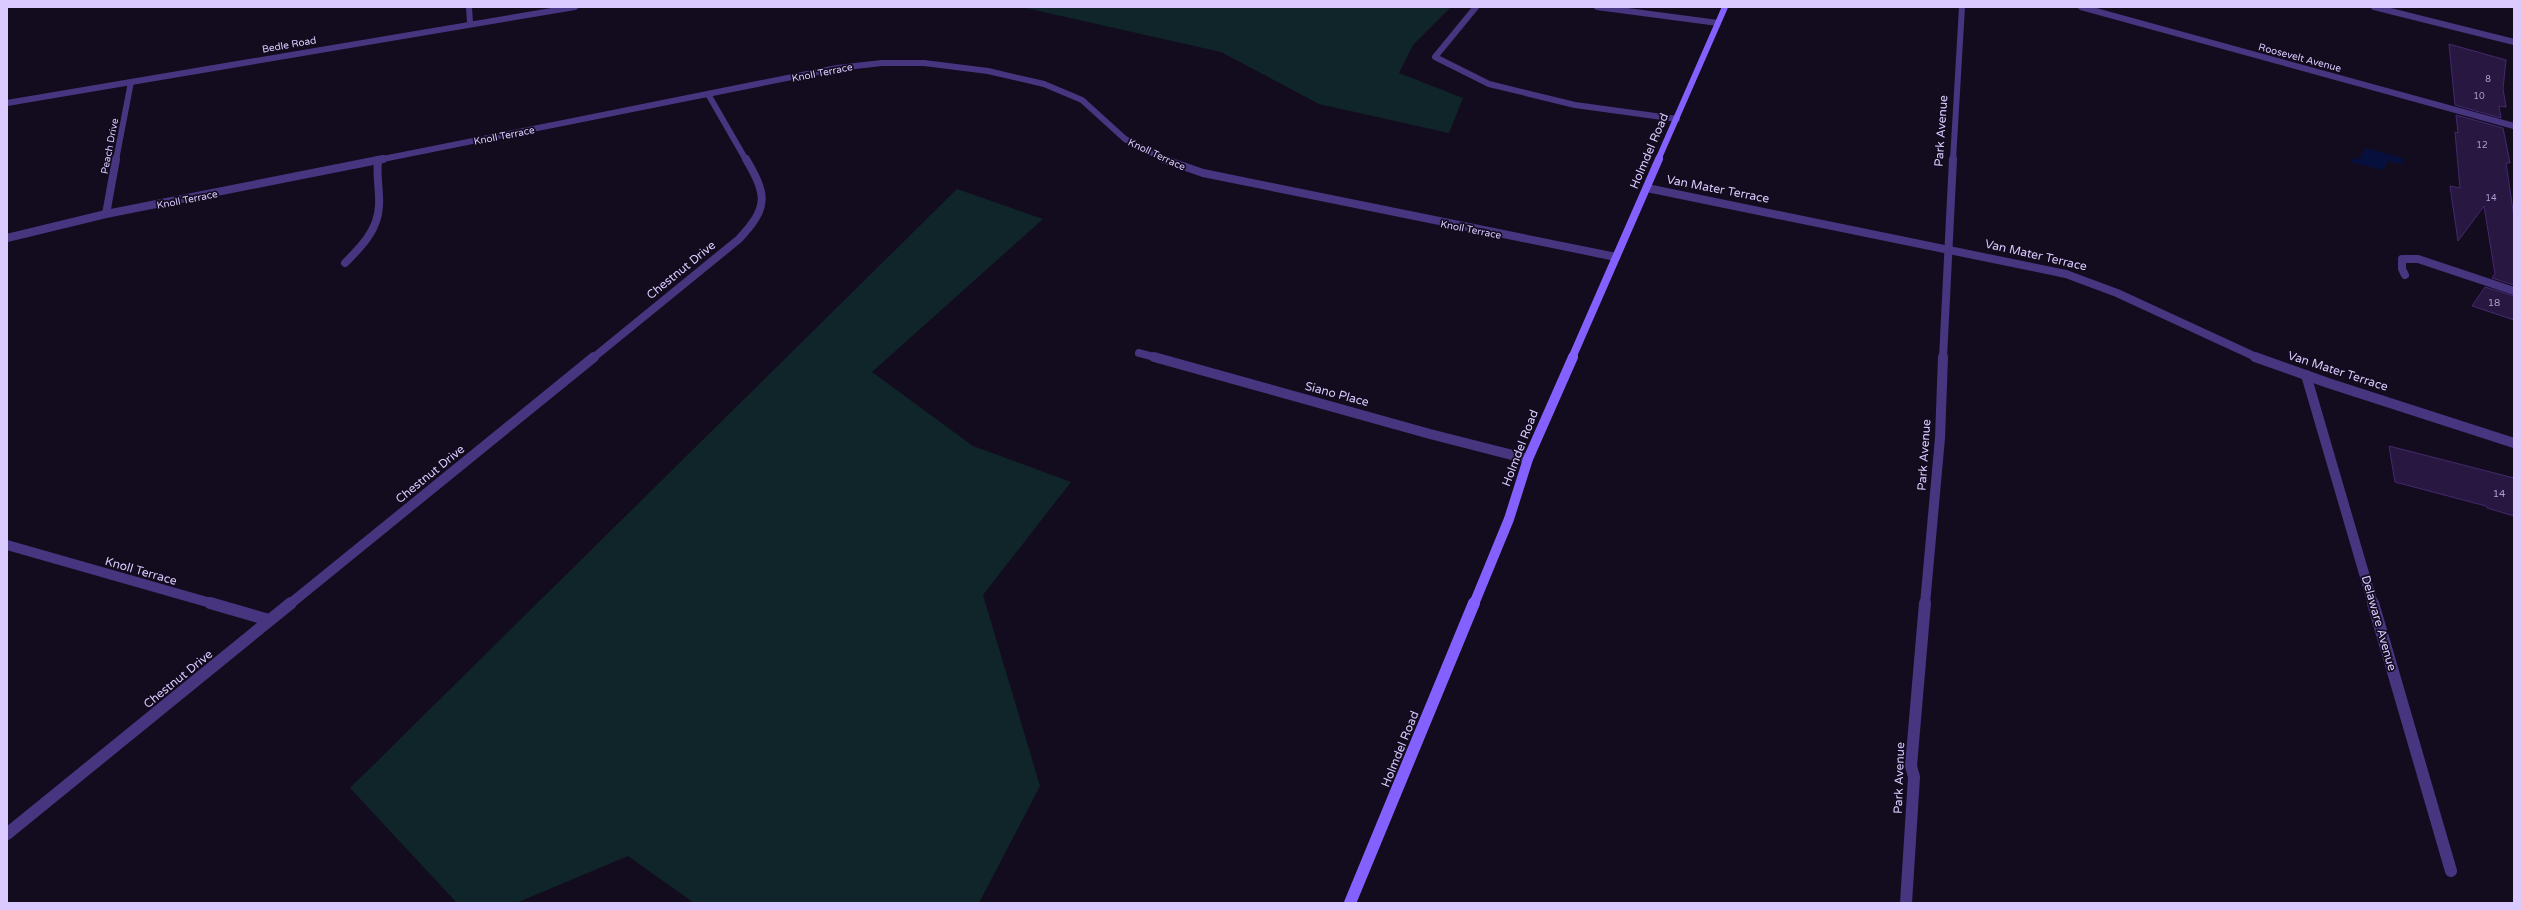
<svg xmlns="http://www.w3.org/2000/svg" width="2521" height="910" viewBox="0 0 2521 910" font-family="'Varela Round',sans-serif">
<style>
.green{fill:#0f2529}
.water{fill:#07103d}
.building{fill:#281741;stroke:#44286e}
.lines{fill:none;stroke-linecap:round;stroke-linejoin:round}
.service-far1{stroke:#473580;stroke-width:6}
.service{stroke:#473580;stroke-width:8}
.minor-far3{stroke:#473580;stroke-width:6}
.minor-far2{stroke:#473580;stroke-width:8}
.minor-far1{stroke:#473580;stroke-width:10}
.minor{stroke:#473580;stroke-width:12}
.secondary-far3{stroke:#8461ff;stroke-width:6}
.secondary-far2{stroke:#8461ff;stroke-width:8}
.secondary-far1{stroke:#8461ff;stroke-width:10}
.secondary{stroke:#8461ff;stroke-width:12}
.labels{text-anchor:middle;stroke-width:3.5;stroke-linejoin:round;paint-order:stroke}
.far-number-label{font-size:9px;fill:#ae9dd0}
.far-street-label{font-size:10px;fill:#dbcaff;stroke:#130c1f}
.number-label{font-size:10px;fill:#ae9dd0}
.street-label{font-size:12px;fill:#dbcaff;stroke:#130c1f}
</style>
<rect width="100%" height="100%" fill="#130c1f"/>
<!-- green -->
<g class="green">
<path d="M1021,7H1451L1413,45L1399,73L1463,98L1449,133L1319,104L1221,52Z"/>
<path d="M957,189L1043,219L872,372L973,446L1071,482L983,595L1040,786L979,903H694L628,856L516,903H457L350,788Z"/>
</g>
<!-- water -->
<path class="water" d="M2366,148L2405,159L2401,164L2388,161L2383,170L2350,162L2353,158L2358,160Z"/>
<!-- building -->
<g class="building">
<path d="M2449,44L2506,60L2503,89L2506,107L2499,106L2501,118L2455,105Z"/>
<path d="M2456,115L2503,128L2510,163H2506L2514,217V285L2492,278L2495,274L2484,206L2458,241L2450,186L2460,188L2455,132L2458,133Z"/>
<path d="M2485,287L2514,296V320L2472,306Z"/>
<path d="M2389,446L2514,478V516L2487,508L2486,506L2395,482Z"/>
</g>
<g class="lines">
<!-- service-far1 -->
<g class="service-far1">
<path d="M1476,7L1435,57L1489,84L1575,105L1677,119"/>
<path d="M1597,7L1718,23"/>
</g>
<!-- service -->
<path class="service" d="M2405,275L2402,269V259H2418L2514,291"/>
<!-- minor-far3 -->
<g class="minor-far3">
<path d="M469,7L470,23"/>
<path d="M2081,7L2514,126"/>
<path d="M2374,7L2514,42"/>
<path d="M708,94L746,160"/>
<path d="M7,103L575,7"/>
<path d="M116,160L131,82"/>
<path d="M378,160L837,68L882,63H924L988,71L1044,84L1082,100L1125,139L1166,160"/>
<path d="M1953,160L1962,7"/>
</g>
<!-- minor-far2 -->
<g class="minor-far2">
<path d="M1163,159L1203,173L1616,257"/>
<path d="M1647,188L2066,274L2117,293L2258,358"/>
<path d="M106,214L116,159"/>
<path d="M7,238L106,214L383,159"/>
<path d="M345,263C361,247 378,230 379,206C380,191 376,176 378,160"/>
<path d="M1139,353L1158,358"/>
<path d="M593,358L739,239C769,207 767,195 746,159"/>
<path d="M1943,358L1953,159"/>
</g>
<!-- minor-far1 -->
<g class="minor-far1">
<path d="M1154,357L1430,434L1528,459"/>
<path d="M2255,357L2328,383L2514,443"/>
<path d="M2306,375L2373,604"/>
<path d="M7,545L214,604"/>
<path d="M290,604L594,357"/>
<path d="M1925,604L1940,438L1943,357"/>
</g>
<!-- minor -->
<g class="minor">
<path d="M210,603L269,620"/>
<path d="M2373,603L2451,871"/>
<path d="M7,834L291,603"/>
<path d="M1906,903L1914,777L1911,766L1925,603"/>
</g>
<!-- secondary-far3 -->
<path class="secondary-far3" d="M1658,160L1725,7"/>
<!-- secondary-far2 -->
<path class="secondary-far2" d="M1572,358L1659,159"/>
<!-- secondary-far1 -->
<path class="secondary-far1" d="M1474,604L1509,519L1528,459L1573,357"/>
<!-- secondary -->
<path class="secondary" d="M1350,903L1474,603"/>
</g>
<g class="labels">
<!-- far-number labels -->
<g class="far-number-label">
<text x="2488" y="82">8</text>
<text x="2479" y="99">10</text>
<text x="2482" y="148">12</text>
<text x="2491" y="201">14</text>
</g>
<!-- far-street labels -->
<g class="far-street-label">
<text transform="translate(289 44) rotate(-10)" y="4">Bedle Road</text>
<text transform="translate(2300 57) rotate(15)" y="4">Roosevelt Avenue</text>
<text transform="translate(822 72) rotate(-11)" y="4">Knoll Terrace</text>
<text transform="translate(504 135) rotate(-11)" y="4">Knoll Terrace</text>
<text transform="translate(109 146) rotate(-79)" y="4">Peach Drive</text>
<text transform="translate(1157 154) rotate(25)" y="4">Knoll Terrace</text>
<text transform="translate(187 199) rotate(-11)" y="4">Knoll Terrace</text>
<text transform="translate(1471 229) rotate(11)" y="4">Knoll Terrace</text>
</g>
<!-- number labels -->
<g class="number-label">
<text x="2494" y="306">18</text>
<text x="2499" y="497">14</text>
</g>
<!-- street labels -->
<g class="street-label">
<text transform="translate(1941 131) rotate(-86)" y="4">Park Avenue</text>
<text transform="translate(1649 151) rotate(-67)" y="4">Holmdel Road</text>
<text transform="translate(1718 189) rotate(11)" y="4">Van Mater Terrace</text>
<text transform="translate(2036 255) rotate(13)" y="4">Van Mater Terrace</text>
<text transform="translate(681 270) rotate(-39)" y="4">Chestnut Drive</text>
<text transform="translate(2338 371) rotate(18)" y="4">Van Mater Terrace</text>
<text transform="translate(1337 394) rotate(15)" y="4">Siano Place</text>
<text transform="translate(1520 448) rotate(-69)" y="4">Holmdel Road</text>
<text transform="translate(1924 455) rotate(-86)" y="4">Park Avenue</text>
<text transform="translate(430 474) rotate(-39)" y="4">Chestnut Drive</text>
<text transform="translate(141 571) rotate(16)" y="4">Knoll Terrace</text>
<text transform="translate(2379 623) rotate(74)" y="4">Delaware Avenue</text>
<text transform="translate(178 679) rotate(-39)" y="4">Chestnut Drive</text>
<text transform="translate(1400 749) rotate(-68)" y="4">Holmdel Road</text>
<text transform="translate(1899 778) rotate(-88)" y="4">Park Avenue</text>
</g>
</g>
<!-- border -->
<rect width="2521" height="910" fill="none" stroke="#dbcaff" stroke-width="16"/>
</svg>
